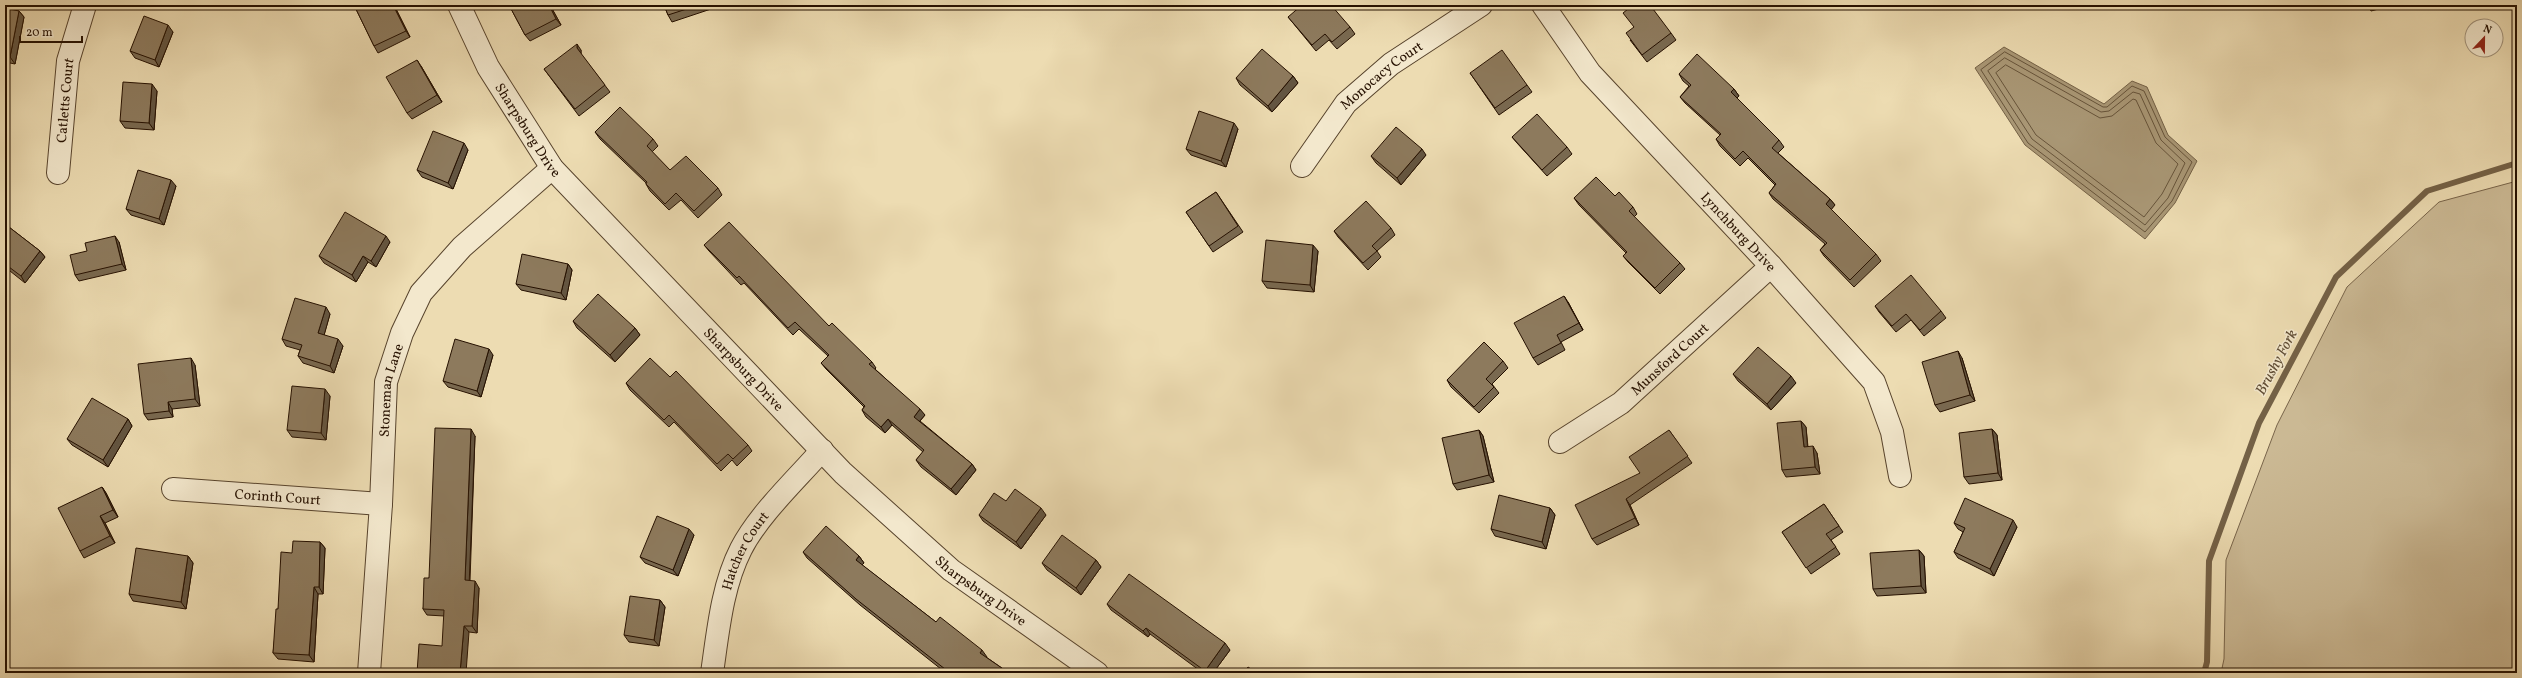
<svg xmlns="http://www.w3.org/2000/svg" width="2522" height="678" viewBox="0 0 2522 678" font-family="Vollkorn,serif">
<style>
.green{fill:#cbb994;stroke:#78644a}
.water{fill:#a99775;stroke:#746146}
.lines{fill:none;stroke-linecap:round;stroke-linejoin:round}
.shore{stroke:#67543a;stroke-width:1}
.stream{stroke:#746146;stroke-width:6}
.minor-casing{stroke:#57432c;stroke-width:24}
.minor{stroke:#f3e8cd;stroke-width:22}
.wall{fill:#796950;stroke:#251000}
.shaded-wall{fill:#635541;stroke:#251000}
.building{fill:#8d7a5d;stroke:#251000}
.labels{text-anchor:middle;stroke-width:3;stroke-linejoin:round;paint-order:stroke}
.street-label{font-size:14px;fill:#251000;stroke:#f3e8cd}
.water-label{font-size:15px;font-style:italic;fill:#604d35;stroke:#f3e8cd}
</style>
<rect width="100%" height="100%" fill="#eddcb2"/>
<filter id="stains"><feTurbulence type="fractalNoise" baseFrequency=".005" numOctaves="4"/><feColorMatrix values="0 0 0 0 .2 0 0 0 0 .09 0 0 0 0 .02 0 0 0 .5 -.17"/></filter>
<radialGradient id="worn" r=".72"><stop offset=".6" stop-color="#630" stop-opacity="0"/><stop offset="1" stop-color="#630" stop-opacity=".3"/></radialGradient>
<!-- green -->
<path class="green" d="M2517,181V673H2221L2224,659L2226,560L2277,425L2347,287L2439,202Z"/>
<!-- water -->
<path class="water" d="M2004,47L2104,104L2132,81L2147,87L2168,135L2197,161L2175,203L2145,239L2025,145L1975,68Z"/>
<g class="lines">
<!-- shore -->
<g class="shore">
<path d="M2005,52L2103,107H2107L2132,86L2144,91L2165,137L2192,162L2172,201L2145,232L2028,143L1981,70Z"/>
<path d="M2005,58L2101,112L2109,111L2133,92L2140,94L2161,140L2185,163L2168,198L2145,225L2032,139L1988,71Z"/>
<path d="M2006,65L2100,118L2112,116L2133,99L2136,100L2156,143L2178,164L2162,194L2144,217L2036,135L1996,73Z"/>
</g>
<!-- stream -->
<path class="stream" d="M2204,673L2207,662L2209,561L2259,423L2336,277L2427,191L2517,163"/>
<defs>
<g id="minor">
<path id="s1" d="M459,5L488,67L552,168L843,473L951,570L1097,673"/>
<path id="s2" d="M1543,5L1590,73L1771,266L1874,382L1892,432L1900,476"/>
<path id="s3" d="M1302,166L1346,103L1391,64L1481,5"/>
<path id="s4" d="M58,173L68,61L85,5"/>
<path id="s5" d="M1560,442L1621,403L1771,266"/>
<path id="s6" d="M173,489L381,504"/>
<path id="s7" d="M369,673L381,504L386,382L402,333L421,293L462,247L552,168"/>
<path id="s8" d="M712,673C718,632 722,586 741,549C759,514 796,480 822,450"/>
</g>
</defs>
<!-- minor casing -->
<use href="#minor" class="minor-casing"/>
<!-- minor -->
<use href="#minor" class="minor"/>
</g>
<!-- wall -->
<g class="wall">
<path d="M354,5H394L410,37L378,53L374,46Z"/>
<path d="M509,5H550L561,25L530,41L525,35Z"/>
<path d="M664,5H723L672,22L668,15Z"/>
<path d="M2368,5H2394L2371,11Z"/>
<path d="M5,8L19,11L24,17L15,64L5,62Z"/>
<path d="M1288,17L1350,27L1355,34L1337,49L1329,40L1316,51L1293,23Z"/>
<path d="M173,32L159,67L135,58L130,51Z"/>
<path d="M1671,33L1676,40L1647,62L1630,40Z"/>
<path d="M581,50V54L610,92L579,116L544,69Z"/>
<path d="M421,66L442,102L412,119L407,113Z"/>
<path d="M1470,73L1527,85L1532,92L1499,115Z"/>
<path d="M1679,74L1734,89L1739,96L1737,98L1779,140L1784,147L1778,153L1830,199L1835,205L1831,209L1876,254L1881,261L1854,287L1824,256L1820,250L1825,244L1773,199L1769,193L1775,185L1748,158L1740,166L1720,146L1716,139L1720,135L1685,103L1680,97L1689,86L1683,81Z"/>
<path d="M1293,76L1298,83L1272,112L1240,85L1236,78Z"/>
<path d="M157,91L154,130L125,128L120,121Z"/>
<path d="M1238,129L1226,167L1191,155L1186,149Z"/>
<path d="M595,132L653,139L658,146L652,152L670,170L718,188L722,195L698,218L681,200L669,210L650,191L646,184V183L600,139Z"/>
<path d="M1512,137L1567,147L1572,154L1547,176L1517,143Z"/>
<path d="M468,150L453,189L422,177L417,170Z"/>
<path d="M1426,155L1401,185L1376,163L1371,156Z"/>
<path d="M176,186L164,225L131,215L126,209Z"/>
<path d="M1216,192L1243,232L1213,252L1186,212Z"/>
<path d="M1615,196L1633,207L1637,214L1634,217L1680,263L1685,269L1660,294L1628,262L1623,256L1626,253L1579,205L1574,198Z"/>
<path d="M5,224L40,251L45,257L25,283L5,267Z"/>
<path d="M1391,228L1395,235L1377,251L1381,257L1368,270L1338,237L1334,231Z"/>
<path d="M119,242L126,270L79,281L75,275Z"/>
<path d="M390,242L376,267L368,262L356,282L324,263L319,256Z"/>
<path d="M704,245L829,326L872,362L876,368L875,369L925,415L920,421L972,464L976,470L956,495L921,467L916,460L923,452L892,425L885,433L866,417L862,410L864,407L826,369L821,363L828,356L799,329L793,335L744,283L741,285L709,251Z"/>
<path d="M1318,251L1314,292L1267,288L1262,281Z"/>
<path d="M568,264L572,270L566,300L521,290L516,284Z"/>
<path d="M1568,302L1583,330L1561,342L1565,350L1538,365L1533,358Z"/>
<path d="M1875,306L1941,311L1946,318L1924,336L1911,320L1896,332L1879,312Z"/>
<path d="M330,314L324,335L343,346L334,373L303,363L298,356L300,350L286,346L282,339Z"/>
<path d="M573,321L635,328L640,335L615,362L577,328Z"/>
<path d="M493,355L481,397L448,387L443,381Z"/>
<path d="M1962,358L1975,401L1940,412L1935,405Z"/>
<path d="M1503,361L1508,368L1492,384L1499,393L1479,413L1451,387L1447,380Z"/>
<path d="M195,365L200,406L172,409L173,417L148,420L144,414Z"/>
<path d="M1733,374L1796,383L1771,410L1738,381Z"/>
<path d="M670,377L748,445L752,451L737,466L732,460L721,471L674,422L669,427L630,390L626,383Z"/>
<path d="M330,396L326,440L292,437L287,430Z"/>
<path d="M128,419L132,426L108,467L72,445L67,439Z"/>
<path d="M1801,421L1806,427L1808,447L1817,453L1820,474L1786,477L1782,470Z"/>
<path d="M1992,429L1997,435L2002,480L1969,484L1964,477Z"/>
<path d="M1479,430L1483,436L1494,482L1457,490L1453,484Z"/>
<path d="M1669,430L1692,463L1630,505L1639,525L1597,545L1592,539L1640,473Z"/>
<path d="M475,436L470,581L479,588L477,633L469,632L444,616L427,615L423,609L429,578Z"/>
<path d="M102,487L106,493L118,517L105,523L115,543L84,558L80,551Z"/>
<path d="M1006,501L1046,515L1021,549L983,521L979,515Z"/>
<path d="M1824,504L1843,532L1831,540L1840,554L1811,574L1782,532Z"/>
<path d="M1550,508L1555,515L1546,549L1495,536L1491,529Z"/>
<path d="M1954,523L2017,527L1994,576L1958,558L1954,552L1963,532L1958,529Z"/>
<path d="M694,535L678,576L645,563L640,557Z"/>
<path d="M320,542L325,548L323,594H318L314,662L278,659L273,653L278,609L292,553Z"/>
<path d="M1919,550L1924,556L1926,593L1877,596L1873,589Z"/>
<path d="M803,552L859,556L864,563L862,565L936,622L1009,673H946L860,605L807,558Z"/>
<path d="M188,556L193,563L186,609L133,601L129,594Z"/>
<path d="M1096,560L1101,567L1081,595L1047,570L1042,563Z"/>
<path d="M660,600L665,607L659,646L629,642L624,635Z"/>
<path d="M1107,604L1230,650L1213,673H1203L1150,634L1148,637L1111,610Z"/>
</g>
<!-- shaded-wall -->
<g class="shaded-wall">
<path d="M393,5H394L410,37L406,31Z"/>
<path d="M549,5H550L561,25L556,19Z"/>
<path d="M19,11L24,17L15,64L10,57Z"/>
<path d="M168,25L173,32L159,67L155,60Z"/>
<path d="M577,44L581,50V54L577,48Z"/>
<path d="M417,60L421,66L442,102L437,95Z"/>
<path d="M1293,76L1298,83L1272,112L1268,106Z"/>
<path d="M152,84L157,91L154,130L149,123Z"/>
<path d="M1734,89L1739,96L1736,99L1731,92Z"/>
<path d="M1234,123L1238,129L1226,167L1221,161Z"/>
<path d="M464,143L468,150L453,189L448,183Z"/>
<path d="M1422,149L1426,155L1401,185L1397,178Z"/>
<path d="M171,180L176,186L164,225L159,219Z"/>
<path d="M1830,199L1835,205L1831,210L1826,204Z"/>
<path d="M115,236L119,242L126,270L122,264Z"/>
<path d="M386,236L390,242L376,267L371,261Z"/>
<path d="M1313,245L1318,251L1314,292L1310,285Z"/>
<path d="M40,251L45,257L25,283L21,276Z"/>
<path d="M363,256L368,262L356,282L352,275Z"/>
<path d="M568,264L572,270L566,300L561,293Z"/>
<path d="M1564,296L1568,302L1583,330L1579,323Z"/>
<path d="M326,307L330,314L323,339L318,333Z"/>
<path d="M635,328L640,335L615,362L610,355Z"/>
<path d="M338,339L343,346L334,373L330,366Z"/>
<path d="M489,349L493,355L481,397L477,391Z"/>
<path d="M1958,351L1962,358L1975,401L1970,395Z"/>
<path d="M191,358L195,365L200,406L195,399Z"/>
<path d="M1791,376L1796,383L1771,410L1767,404Z"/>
<path d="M325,389L330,396L326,440L321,433Z"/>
<path d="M168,402L172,409L173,417L169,411Z"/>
<path d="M920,409L925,415L918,423L914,417Z"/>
<path d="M128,419L132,426L108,467L103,460Z"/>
<path d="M888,419L892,425L885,433L881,427Z"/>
<path d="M1801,421L1806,427L1808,453L1804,447Z"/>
<path d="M471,429L475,436L469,587L465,580Z"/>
<path d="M1992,429L1997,435L2002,480L1998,473Z"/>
<path d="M1479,430L1483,436L1494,482L1489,475Z"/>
<path d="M1813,446L1817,453L1820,474L1815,467Z"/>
<path d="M972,464L976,470L956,495L951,489Z"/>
<path d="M102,487L106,493L118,517L113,510Z"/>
<path d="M1626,499L1630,505L1639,525L1635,518Z"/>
<path d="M1041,508L1046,515L1021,549L1016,542Z"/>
<path d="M1550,508L1555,515L1546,549L1542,542Z"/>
<path d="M100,516L105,523L115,543L110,536Z"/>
<path d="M2013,520L2017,527L1994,576L1990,569Z"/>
<path d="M689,529L694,535L678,576L673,570Z"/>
<path d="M320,542L325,548L323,594L319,587Z"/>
<path d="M1919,550L1924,556L1926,593L1921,586Z"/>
<path d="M188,556L193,563L186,609L181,602Z"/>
<path d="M859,556L864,563L860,567L856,560Z"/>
<path d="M1096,560L1101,567L1081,595L1076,588Z"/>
<path d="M475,581L479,588L477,633L472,626Z"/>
<path d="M314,587L318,594L314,662L309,655Z"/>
<path d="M660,600L665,607L659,646L654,640Z"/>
<path d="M464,626L469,632L466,673H460Z"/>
<path d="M1146,628L1150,634L1148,637L1143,631Z"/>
<path d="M1225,643L1230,650L1213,673H1206L1205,671Z"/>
<path d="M982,650L987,657L985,659L980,653Z"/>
</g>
<!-- building -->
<g class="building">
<path d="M354,5H393L406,31L374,46Z"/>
<path d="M509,5H549L556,19L525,35Z"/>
<path d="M664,5H699L668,15Z"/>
<path d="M1302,5H1331L1350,27L1332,42L1325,34L1312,45L1288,17Z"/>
<path d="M1633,5H1650L1671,33L1642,55L1626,33L1634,27L1623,13Z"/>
<path d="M5,8L19,11L10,57L5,56Z"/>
<path d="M144,16L168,25L155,60L130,51Z"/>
<path d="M577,44V48L605,85L575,109L544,69Z"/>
<path d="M1262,49L1293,76L1268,106L1236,78Z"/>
<path d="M1502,50L1527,85L1495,108L1470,73Z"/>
<path d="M1697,54L1734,89L1731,92L1779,140L1772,148L1830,199L1826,204L1876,254L1850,280L1820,250L1827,243L1769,193L1776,184L1743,151L1735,159L1716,139L1721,134L1680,97L1691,85L1679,74Z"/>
<path d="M417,60L437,95L407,113L386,77Z"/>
<path d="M123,82L152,84L149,123L120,121Z"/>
<path d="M620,107L653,139L647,146L670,170L686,156L718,188L694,211L676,193L665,204L646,184L647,182L595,132Z"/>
<path d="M1199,111L1234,123L1221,161L1186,149Z"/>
<path d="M1537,114L1567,147L1542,170L1512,137Z"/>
<path d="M1396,127L1422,149L1397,178L1371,156Z"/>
<path d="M433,131L464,143L448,183L417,170Z"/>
<path d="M138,170L171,180L159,219L126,209Z"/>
<path d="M1596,177L1615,196L1619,192L1633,207L1629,211L1680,263L1655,288L1623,256L1627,252L1574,198Z"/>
<path d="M1216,192L1238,226L1209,246L1186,212Z"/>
<path d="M1366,201L1391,228L1372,246L1377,251L1363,263L1334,231Z"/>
<path d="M345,212L386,236L371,261L363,256L352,275L319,256Z"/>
<path d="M729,222L829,326L832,323L872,362L869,364L920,409L914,417L972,464L951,489L916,460L924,450L888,419L881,427L862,410L865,406L821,363L829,355L795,322L788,328L739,276L737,278L704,245Z"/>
<path d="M5,224L40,251L21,276L5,264Z"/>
<path d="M115,236L122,264L75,275L70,255L87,251L85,243Z"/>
<path d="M1266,240L1313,245L1310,285L1262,281Z"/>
<path d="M522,254L568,264L561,293L516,284Z"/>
<path d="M1911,275L1941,311L1920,330L1906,314L1892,326L1875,306Z"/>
<path d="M598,294L635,328L610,355L573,321Z"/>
<path d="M1564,296L1579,323L1557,335L1561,343L1533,358L1514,323Z"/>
<path d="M295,298L326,307L318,333L338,339L330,366L298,356L302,345L282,339Z"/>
<path d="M455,339L489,349L477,391L443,381Z"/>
<path d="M1484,342L1503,361L1486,379L1494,387L1474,407L1447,380Z"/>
<path d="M1758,347L1791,376L1767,404L1733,374Z"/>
<path d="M1958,351L1970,395L1935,405L1922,362Z"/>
<path d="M191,358L195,399L168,402L169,411L144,414L138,364Z"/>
<path d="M650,358L670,377L676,371L748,445L733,459L728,454L717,464L669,415L664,420L626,383Z"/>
<path d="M292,386L325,389L321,433L287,430Z"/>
<path d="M92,398L128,419L103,460L67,439Z"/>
<path d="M1801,421L1804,447L1813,446L1815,467L1782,470L1777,423Z"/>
<path d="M435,428L471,429L465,580L475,581L472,626H464L460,673H417L419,644L442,646L444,610L423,609L424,578H429Z"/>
<path d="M1992,429L1998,473L1964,477L1959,433Z"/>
<path d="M1479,430L1489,475L1453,484L1442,438Z"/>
<path d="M1669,430L1688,456L1626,499L1635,518L1592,539L1575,505L1640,473L1629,457Z"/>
<path d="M102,487L113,510L100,516L110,536L80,551L58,508Z"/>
<path d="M1015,489L1041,508L1016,542L979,515L994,493L1006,501Z"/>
<path d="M1499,495L1550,508L1542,542L1491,529Z"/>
<path d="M1965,498L2013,520L1990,569L1954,552L1965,528L1954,523Z"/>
<path d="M1824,504L1839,526L1826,534L1836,547L1806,568L1782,532Z"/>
<path d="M657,516L689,529L673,570L640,557Z"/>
<path d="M826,526L859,556L856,560L936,622L940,617L982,650L980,653L1009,673H950L856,599L803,552Z"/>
<path d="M1062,535L1096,560L1076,588L1042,563Z"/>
<path d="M293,541L320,542L319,587H314L309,655L273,653L276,609H278L281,552L292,553Z"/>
<path d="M136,548L188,556L181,602L129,594Z"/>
<path d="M1919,550L1921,586L1873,589L1870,553Z"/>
<path d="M1129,574L1225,643L1205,671L1146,628L1143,631L1107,604Z"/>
<path d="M630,596L660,600L654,640L624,635Z"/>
<path d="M1248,667L1257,673H1243Z"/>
<path d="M622,671L641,673H622Z"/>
</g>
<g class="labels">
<!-- street labels -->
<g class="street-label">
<text dy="5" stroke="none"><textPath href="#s3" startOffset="122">Monocacy Court</textPath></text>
<text dy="5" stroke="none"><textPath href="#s4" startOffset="73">Catletts Court</textPath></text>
<text dy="5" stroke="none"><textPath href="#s1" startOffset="143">Sharpsburg Drive</textPath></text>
<text dy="5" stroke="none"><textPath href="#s2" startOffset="300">Lynchburg Drive</textPath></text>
<text dy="5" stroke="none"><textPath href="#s5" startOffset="138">Munsford Court</textPath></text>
<text dy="5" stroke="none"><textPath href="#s1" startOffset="466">Sharpsburg Drive</textPath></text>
<text dy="5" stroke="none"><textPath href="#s7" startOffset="284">Stoneman Lane</textPath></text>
<text dy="5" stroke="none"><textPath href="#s6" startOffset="105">Corinth Court</textPath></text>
<text dy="5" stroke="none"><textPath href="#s8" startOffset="128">Hatcher Court</textPath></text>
<text dy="5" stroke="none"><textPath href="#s1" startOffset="791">Sharpsburg Drive</textPath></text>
</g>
<!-- water labels -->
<g class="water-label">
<text transform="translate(2276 362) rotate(-62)" y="5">Brushy Fork</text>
</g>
</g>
<!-- margin -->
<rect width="2522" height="678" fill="none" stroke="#eddcb2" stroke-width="20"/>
<rect x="6" y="6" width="2510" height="666" fill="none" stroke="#251000" stroke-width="2"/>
<rect x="10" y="10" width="2502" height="658" fill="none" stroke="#251000"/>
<!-- north arrow -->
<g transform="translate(2484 38) rotate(22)"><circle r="19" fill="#f3e8cd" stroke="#a1927b"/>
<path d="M0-3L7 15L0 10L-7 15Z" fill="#8f2418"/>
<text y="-6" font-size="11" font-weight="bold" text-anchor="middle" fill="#251000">N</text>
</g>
<!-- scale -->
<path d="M20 36v6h62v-6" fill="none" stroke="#251000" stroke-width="2"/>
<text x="26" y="36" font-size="12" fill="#251000" stroke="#f3e8cd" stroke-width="3" paint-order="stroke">20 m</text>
<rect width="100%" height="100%" filter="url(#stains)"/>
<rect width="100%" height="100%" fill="url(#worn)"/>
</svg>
